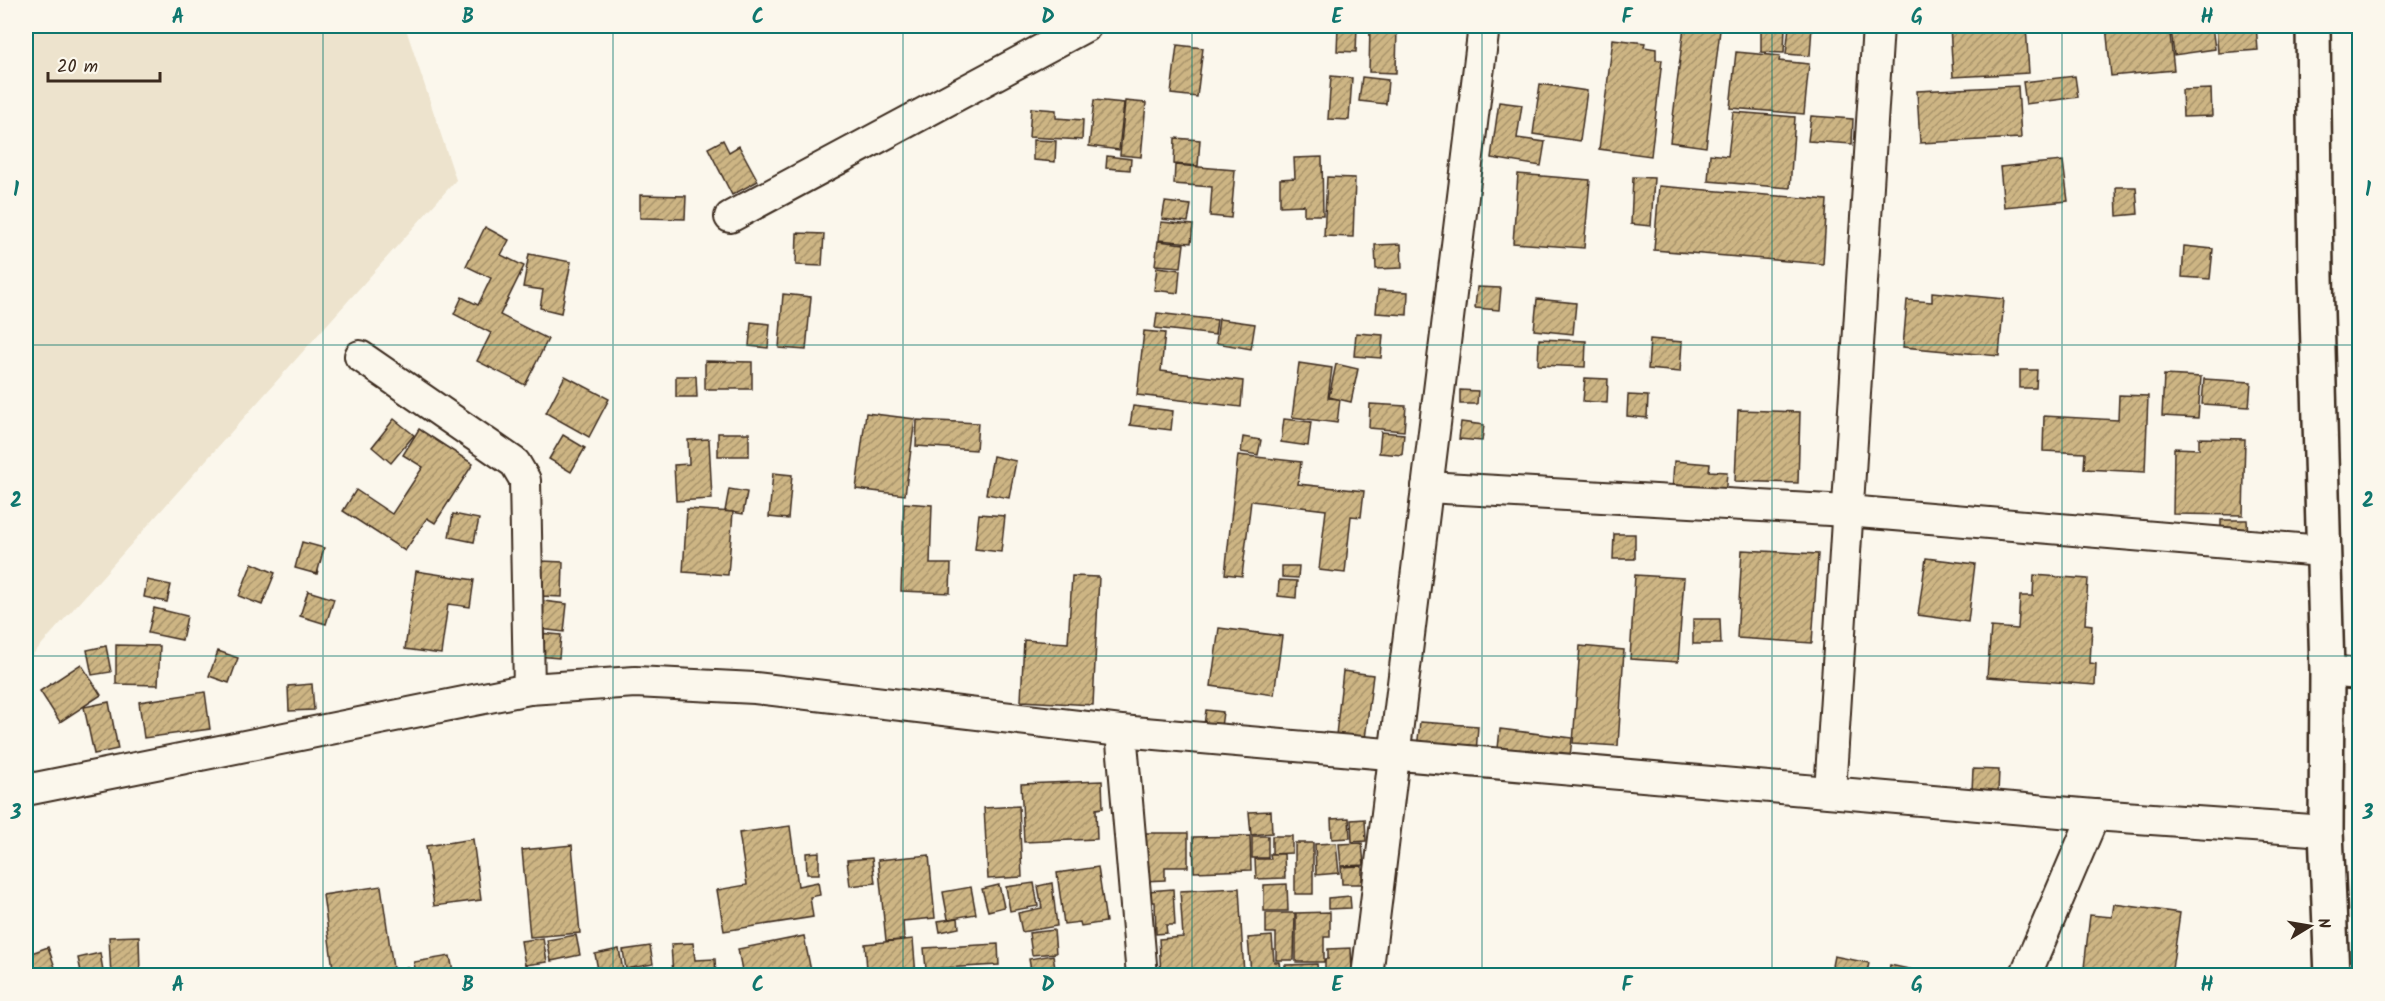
<svg xmlns="http://www.w3.org/2000/svg" width="2385" height="1001" viewBox="0 0 2385 1001" font-family="Kalam,sans-serif">
<style>
.built{fill:#ede3cd}
.building{fill:url(#building-hatch);stroke:#3b2a1e;stroke-width:1.5}
.lines{fill:none;stroke-linecap:round;stroke-linejoin:round}
.street-casing{stroke:#3b2a1e;stroke-width:34}
.secondary-casing{stroke:#3b2a1e;stroke-width:38}
.street{stroke:#fbf7ec;stroke-width:30}
.secondary{stroke:#fbf7ec;stroke-width:33}
.grid{fill:none;stroke:#0f766e;stroke-width:1.5;stroke-opacity:0.55}
.neatline{fill:none;stroke:#0f766e;stroke-width:2}
.grid-label{font-size:20px;text-anchor:middle;font-weight:bold;fill:#0f766e}
</style>
<defs>
<pattern id="building-hatch" width="6" height="6" patternUnits="userSpaceOnUse" patternTransform="scale(1.5)"><rect width="6" height="6" fill="#cdb584"/><path d="M-1 1l2-2M0 6l6-6M5 7l2-2" fill="none" stroke="#a8936b"/></pattern>
</defs>
<rect width="100%" height="100%" fill="#fbf7ec"/>
<filter id="ink" filterUnits="userSpaceOnUse"><feTurbulence type="fractalNoise" baseFrequency=".0167" numOctaves="2"/><feDisplacementMap in="SourceGraphic" scale="12" xChannelSelector="R" yChannelSelector="G"/><feConvolveMatrix kernelMatrix="1 2 1 2 8 2 1 2 1" color-interpolation-filters="sRGB"/></filter>
<g filter="url(#ink)">
<!-- built -->
<path class="built" d="M26,26H405L456,180L26,662Z"/>
<!-- building -->
<g class="building">
<path d="M1338,26H1357L1356,52L1337,51Z"/>
<path d="M1370,26H1397L1396,73L1369,72Z"/>
<path d="M1684,26L1720,30L1706,147L1670,142Z"/>
<path d="M1761,26H1785L1784,53L1761,52Z"/>
<path d="M1789,26H1812L1810,56L1786,54Z"/>
<path d="M1950,26H2026L2029,73L1953,77Z"/>
<path d="M2106,26H2169L2174,70L2111,76Z"/>
<path d="M2201,26H2212L2215,49L2174,55L2171,29Z"/>
<path d="M2216,26H2256L2258,50L2218,53Z"/>
<path d="M1613,39L1645,43L1644,47L1656,49V60H1662L1651,156L1599,149Z"/>
<path d="M1177,45L1203,48L1197,97L1171,94Z"/>
<path d="M1736,52L1780,56L1779,61L1809,64L1804,114L1730,108Z"/>
<path d="M1331,76L1352,78L1349,120L1328,119Z"/>
<path d="M2075,76L2078,97L2026,104L2023,82Z"/>
<path d="M1362,77L1388,80L1386,104L1359,101Z"/>
<path d="M1540,84L1587,91L1580,141L1533,134Z"/>
<path d="M2018,86L2021,138L1920,143L1917,91Z"/>
<path d="M2211,89L2212,116L2183,117L2182,90Z"/>
<path d="M1094,100L1124,103L1119,150L1089,146Z"/>
<path d="M1125,101L1146,103L1141,157L1120,155Z"/>
<path d="M1499,102L1522,105L1517,138L1545,142L1541,166L1491,158Z"/>
<path d="M1031,108L1056,110V118L1083,120L1082,140L1029,137Z"/>
<path d="M1733,112L1795,117L1790,188L1708,181L1710,154L1728,156Z"/>
<path d="M1811,116L1853,119L1852,144L1808,141Z"/>
<path d="M1175,138L1200,140L1198,166L1174,164Z"/>
<path d="M723,140L729,152L739,146L758,181L732,195L708,148Z"/>
<path d="M1033,140L1056,141L1055,162L1033,160Z"/>
<path d="M1107,156L1131,159L1130,170L1106,168Z"/>
<path d="M1322,157L1323,215H1304V205L1280,206V179L1295,178L1294,158Z"/>
<path d="M2063,161L2068,201L2004,207L2000,167Z"/>
<path d="M1175,165L1235,170L1231,218L1210,216L1212,187L1174,184Z"/>
<path d="M1518,174L1590,180L1584,248L1513,243Z"/>
<path d="M1327,177L1355,178L1353,237L1324,236Z"/>
<path d="M1633,177L1654,178L1651,226L1631,224Z"/>
<path d="M1659,186L1827,200L1823,264L1654,250Z"/>
<path d="M2116,187H2136L2138,214L2117,216Z"/>
<path d="M640,195L686,196L685,219L640,218Z"/>
<path d="M1165,202L1191,205L1188,222L1162,219Z"/>
<path d="M1161,222L1193,225L1191,243L1159,240Z"/>
<path d="M485,227L509,240L501,255L524,266L500,315L548,339L525,385L477,361L491,333L454,314L462,297L478,305L491,278L466,266Z"/>
<path d="M797,233L824,234L822,266L796,265Z"/>
<path d="M1158,241L1184,244L1181,267L1155,265Z"/>
<path d="M1401,244L1402,268L1376,269L1375,245Z"/>
<path d="M2184,246L2213,249L2210,279L2182,277Z"/>
<path d="M529,254L571,262L561,313L540,308L543,290L523,287Z"/>
<path d="M1157,267L1180,270L1178,293L1154,290Z"/>
<path d="M1477,287L1501,288L1499,310L1475,308Z"/>
<path d="M1378,290L1408,292L1407,315L1376,313Z"/>
<path d="M1932,292L2004,299L1999,356L1903,347L1907,300L1932,302Z"/>
<path d="M783,294L811,297L806,350L779,348Z"/>
<path d="M1537,299L1576,303L1573,334L1534,330Z"/>
<path d="M1157,313L1217,320L1215,335L1155,328Z"/>
<path d="M1219,319L1255,324L1251,349L1216,343Z"/>
<path d="M751,322L770,324L768,348L749,346Z"/>
<path d="M1144,331L1165,333L1161,371L1243,381L1241,407L1137,395Z"/>
<path d="M1356,333L1383,335L1381,358L1354,356Z"/>
<path d="M1539,339L1586,341L1585,367L1538,365Z"/>
<path d="M1650,339L1682,342L1680,372L1648,369Z"/>
<path d="M705,361L752,362V389H705Z"/>
<path d="M1299,363L1332,368L1328,398L1340,399L1337,423L1292,417Z"/>
<path d="M1336,364L1358,369L1351,402L1329,397Z"/>
<path d="M2020,370H2037L2036,388H2020Z"/>
<path d="M2164,375L2201,377L2198,418L2162,416Z"/>
<path d="M565,376L609,399L589,437L546,413Z"/>
<path d="M676,376H696L697,397H676Z"/>
<path d="M1585,378L1608,379L1607,403L1583,401Z"/>
<path d="M2204,379L2251,382L2249,407L2202,404Z"/>
<path d="M1460,390L1478,391L1477,404H1460Z"/>
<path d="M1628,395L1648,396L1647,418L1627,416Z"/>
<path d="M2119,395L2148,396L2145,472L2084,469L2085,453L2043,451L2044,416L2118,420Z"/>
<path d="M1370,404L1406,406L1404,431L1369,428Z"/>
<path d="M1133,406L1173,411L1171,430L1130,425Z"/>
<path d="M1738,410L1800,412L1798,483L1735,481Z"/>
<path d="M866,413L915,419L905,495L856,489Z"/>
<path d="M394,419L414,435L391,463L372,447Z"/>
<path d="M1284,419L1311,422L1308,446L1281,442Z"/>
<path d="M917,420L978,423L976,450L916,446Z"/>
<path d="M1461,422L1484,425L1482,441L1459,439Z"/>
<path d="M419,429L473,464L435,523L427,518L405,551L343,511L356,490L392,514L423,467L403,455Z"/>
<path d="M1381,432L1404,434L1402,455L1379,453Z"/>
<rect x="718" y="433" width="31" height="23"/>
<path d="M563,435L585,448L571,472L549,459Z"/>
<path d="M1243,437L1261,440L1258,455L1241,452Z"/>
<path d="M2199,438L2245,439L2243,515L2173,514L2174,448L2199,449Z"/>
<path d="M709,439L712,499L676,501L674,465L689,464L688,440Z"/>
<path d="M1238,455L1301,462L1298,484L1364,491L1361,517L1351,516L1345,573L1319,570L1326,510L1251,501L1242,576L1225,574Z"/>
<path d="M993,456L1016,461L1009,498L986,494Z"/>
<path d="M1674,461L1710,464L1709,471L1727,472L1725,498L1672,494Z"/>
<path d="M773,473L792,475L788,519L769,517Z"/>
<path d="M729,489L747,492L743,514L725,511Z"/>
<path d="M904,503L932,505L930,564H951L950,593L901,591Z"/>
<path d="M687,509L733,512L728,575L683,572Z"/>
<path d="M453,514L479,519L474,542L449,537Z"/>
<path d="M979,514L1005,516L1001,552L975,549Z"/>
<path d="M2221,520H2247L2248,537H2221Z"/>
<path d="M1614,534H1635V559H1613Z"/>
<path d="M302,542L324,548L317,574L295,568Z"/>
<path d="M1742,550L1818,554L1812,643L1737,638Z"/>
<path d="M1926,558L1975,564L1968,622L1918,615Z"/>
<path d="M542,561L563,562L562,597L540,596Z"/>
<path d="M252,563L275,573L262,605L239,596Z"/>
<path d="M1282,566H1299L1298,578L1282,577Z"/>
<path d="M416,571L474,580L470,607L448,604L441,654L405,649Z"/>
<path d="M1635,575L1684,578L1678,662L1630,659Z"/>
<path d="M2034,575L2088,579L2085,624L2092,625L2090,663L2096,664L2095,685L1987,677L1991,627L2018,629L2020,596H2033Z"/>
<path d="M1072,576L1099,577L1093,705L1021,701L1024,640L1068,643Z"/>
<path d="M147,580L171,585L167,602L144,597Z"/>
<path d="M1279,580L1297,581L1296,598L1278,596Z"/>
<path d="M308,591L334,599L326,624L300,616Z"/>
<path d="M543,601L567,604L564,632L540,629Z"/>
<path d="M154,608L187,616L182,640L148,633Z"/>
<path d="M1693,619H1720L1721,644H1693Z"/>
<path d="M1219,628L1282,636L1274,695L1211,686Z"/>
<path d="M539,633L561,635L559,658L537,656Z"/>
<path d="M116,645L160,646L158,685L116,684Z"/>
<path d="M106,646L111,672L92,675L87,650Z"/>
<path d="M1580,646L1624,650L1618,746L1573,743Z"/>
<path d="M218,651L238,658L229,683L209,676Z"/>
<path d="M81,664L101,695L60,722L40,691Z"/>
<path d="M1343,671L1373,675L1365,739L1336,735Z"/>
<path d="M312,684L314,710L289,711L288,686Z"/>
<path d="M205,692L210,729L144,738L139,702Z"/>
<path d="M109,702L118,749L94,754L84,707Z"/>
<path d="M1206,710L1223,712L1221,727L1204,725Z"/>
<path d="M1420,722L1478,726L1476,753L1417,748Z"/>
<path d="M1500,729L1572,738L1569,766L1497,758Z"/>
<path d="M1973,769L1999,770L1998,793L1972,791Z"/>
<path d="M1102,781L1103,808L1096,809L1097,839L1024,842L1021,784Z"/>
<path d="M1019,806L1022,877L988,879L984,808Z"/>
<path d="M1271,811L1272,833L1251,835L1249,812Z"/>
<path d="M1349,818L1350,838L1332,839L1331,819Z"/>
<path d="M1365,819L1366,841L1352,842L1351,820Z"/>
<path d="M790,826L798,886L818,882L820,895L810,897L813,917L724,931L717,890L747,885L739,833Z"/>
<path d="M1144,833H1188V867H1165V880L1144,881Z"/>
<path d="M1250,836L1251,870L1194,872L1193,837Z"/>
<rect x="1252" y="836" width="16" height="22"/>
<path d="M1272,836H1292V853L1272,854Z"/>
<path d="M473,839L481,900L434,906L426,846Z"/>
<rect x="1295" y="843" width="18" height="51"/>
<path d="M1336,843L1339,873L1316,875L1315,844Z"/>
<path d="M1362,843L1364,865L1341,866L1339,844Z"/>
<path d="M572,845L580,933L530,937L522,850Z"/>
<path d="M819,852V874H807L806,853Z"/>
<path d="M1270,854H1284L1285,878L1256,879L1255,859H1271Z"/>
<path d="M929,855L935,918L903,921L904,940L886,941L878,860Z"/>
<path d="M872,858L875,883L850,886L847,860Z"/>
<path d="M1362,866V884H1342L1341,867Z"/>
<path d="M1098,867L1106,922L1081,926L1080,922L1064,924L1057,873Z"/>
<path d="M1034,883L1038,906L1010,911L1006,887Z"/>
<path d="M1052,883L1057,926L1022,932L1018,913L1042,908L1038,886Z"/>
<path d="M1287,884L1288,911H1264V885Z"/>
<path d="M999,885L1004,907L988,911L982,889Z"/>
<path d="M381,886L393,968L334,976L323,895Z"/>
<path d="M971,887L976,914L948,919L943,892Z"/>
<path d="M1239,888L1244,975L1161,976L1159,939L1183,937L1180,891Z"/>
<path d="M1173,889L1175,925H1166L1167,933L1156,934L1155,902H1149L1148,891Z"/>
<path d="M1350,896L1351,908L1328,909V898Z"/>
<path d="M2114,904L2180,913L2171,976H2142L2084,968L2090,915L2112,917Z"/>
<path d="M1330,912V937H1324V962H1296V913Z"/>
<path d="M1266,913H1295L1294,960H1276V933H1266Z"/>
<path d="M958,918L959,928L940,932L938,921Z"/>
<path d="M1054,930L1056,953L1032,955L1029,933Z"/>
<path d="M576,935L580,955L551,961L547,940Z"/>
<path d="M139,936L140,976H111L109,937Z"/>
<path d="M804,936L812,976H743L738,949Z"/>
<path d="M1272,936L1274,962H1279L1280,970L1251,973L1248,938Z"/>
<path d="M543,938L547,962L525,965L521,941Z"/>
<path d="M913,939L916,976H853V970L867,969L865,944Z"/>
<path d="M693,943L695,960L715,959L716,976H673L671,944Z"/>
<path d="M998,944L999,965L926,969L924,948Z"/>
<path d="M650,946L653,964L626,969L623,950Z"/>
<path d="M48,947L58,976H26V955Z"/>
<path d="M1351,948L1352,971L1325,972V959H1328V949Z"/>
<path d="M619,949L623,970L599,975L595,954Z"/>
<path d="M100,953L104,976H82L78,958Z"/>
<path d="M1053,955L1056,975L1032,976L1029,959Z"/>
<path d="M450,956L454,976H416L414,962Z"/>
<path d="M1834,956L1869,963L1866,976H1830Z"/>
<path d="M1317,964L1318,976H1285V965Z"/>
<path d="M1890,965L1937,975V976H1888Z"/>
<path d="M408,967L410,976H371Z"/>
<path d="M1277,971V976H1255V974Z"/>
</g>
<g class="lines">
<defs>
<g id="street">
<path d="M730,217L1086,26"/>
<path d="M360,356L515,463L525,480L529,689"/>
<path d="M1427,487L1847,511L2322,551"/>
<path d="M2327,671L2360,674"/>
<path d="M1121,731L1142,976"/>
<path d="M26,790L529,689L635,682L755,688L1121,731L2094,815L2326,831"/>
<path d="M1830,792L1878,26"/>
<path d="M1367,976L1484,26"/>
<path d="M2025,976L2094,815"/>
</g>
<path id="secondary" d="M2313,26L2316,277L2327,671L2326,831L2332,976"/>
</defs>
<!-- street casing -->
<use href="#street" class="street-casing"/>
<!-- secondary casing -->
<use href="#secondary" class="secondary-casing"/>
<!-- street -->
<use href="#street" class="street"/>
<!-- secondary -->
<use href="#secondary" class="secondary"/>
</g>
</g>
<!-- grid -->
<path class="grid" d="M323,26V976M613,26V976M903,26V976M1192,26V976M1482,26V976M1772,26V976M2062,26V976M26,345H2360M26,656H2360"/>
<!-- margin -->
<rect width="2385" height="1001" fill="none" stroke="#fbf7ec" stroke-width="66"/>
<!-- north arrow -->
<g transform="translate(2310 926) rotate(79)" stroke="#fbf7ec" stroke-width="4.5" paint-order="stroke">
<path d="M0-4.5L10 22L0 15L-10 22Z" fill="#3b2a1e"/>
<text y="-9" font-size="16" font-weight="bold" text-anchor="middle" fill="#3b2a1e">N</text>
</g>
<!-- scale -->
<path d="M48 72v9h112v-9" fill="none" stroke="#3b2a1e" stroke-width="3"/>
<text x="57" y="72" font-size="18" fill="#3b2a1e" stroke="#fbf7ec" stroke-width="4.5" paint-order="stroke">20 m</text>
<rect x="33" y="33" width="2319" height="935" class="neatline"/>
<g class="grid-label">
<text x="178" y="23">A</text>
<text x="468" y="23">B</text>
<text x="758" y="23">C</text>
<text x="1048" y="23">D</text>
<text x="1337" y="23">E</text>
<text x="1627" y="23">F</text>
<text x="1917" y="23">G</text>
<text x="2207" y="23">H</text>
<text x="16" y="196">1</text>
<text x="2368" y="196">1</text>
<text x="16" y="507">2</text>
<text x="2368" y="507">2</text>
<text x="16" y="819">3</text>
<text x="2368" y="819">3</text>
<text x="178" y="991">A</text>
<text x="468" y="991">B</text>
<text x="758" y="991">C</text>
<text x="1048" y="991">D</text>
<text x="1337" y="991">E</text>
<text x="1627" y="991">F</text>
<text x="1917" y="991">G</text>
<text x="2207" y="991">H</text>
</g>
</svg>
